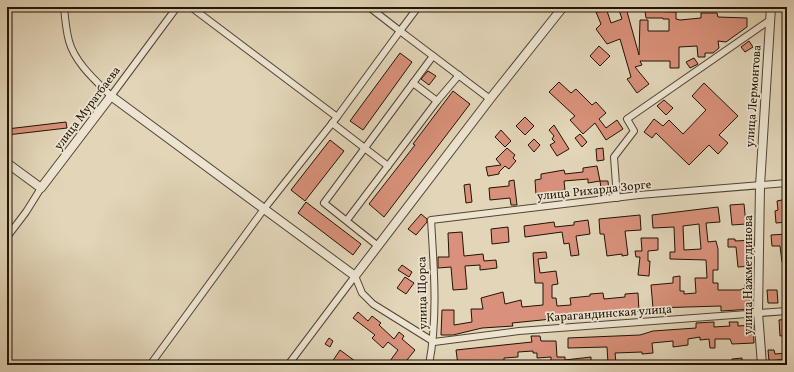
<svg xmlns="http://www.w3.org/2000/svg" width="794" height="372" viewBox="0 0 794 372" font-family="Vollkorn,serif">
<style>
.green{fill:#b7bc8c;stroke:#6c6848}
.building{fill:#d9917b;stroke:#221304;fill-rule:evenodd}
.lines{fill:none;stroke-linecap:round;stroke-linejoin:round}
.minor-casing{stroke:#524431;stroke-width:8}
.tertiary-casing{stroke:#524431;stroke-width:10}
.minor{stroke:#ece4d1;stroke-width:6}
.tertiary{stroke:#ece4d1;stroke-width:8}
.labels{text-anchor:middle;stroke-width:3.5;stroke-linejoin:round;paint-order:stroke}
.street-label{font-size:12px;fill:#221304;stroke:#ece4d1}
</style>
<rect width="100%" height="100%" fill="#e2d5b8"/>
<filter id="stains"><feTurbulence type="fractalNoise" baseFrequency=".005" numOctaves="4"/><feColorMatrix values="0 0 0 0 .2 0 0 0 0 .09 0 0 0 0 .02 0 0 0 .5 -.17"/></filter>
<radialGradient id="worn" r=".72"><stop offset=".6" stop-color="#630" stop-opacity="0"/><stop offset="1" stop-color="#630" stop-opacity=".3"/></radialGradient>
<!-- green -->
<path class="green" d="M785,90H787V117H783Z"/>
<!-- building -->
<g class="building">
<path d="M626,8L639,55L640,20H648V31H669V19H663V18H646L645,11L676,12V19L680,20L701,18V13H717L718,17L747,18V27L726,42L718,41L719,48L713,53H705V57H698L697,46L679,47V68H670V61H640L642,65L635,67L649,84L637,93L627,79L631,77L620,39L607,44L596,29L601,24L596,12L607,11L611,23L622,19L619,10Z"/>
<path d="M749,41L753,47L745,52L741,47Z"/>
<path d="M599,46L610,56L600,66L590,56Z"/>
<path d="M400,53L412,62L363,130L350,121Z"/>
<path d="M694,58L698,64L690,68L686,62Z"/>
<path d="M428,71L436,76L429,85L421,79Z"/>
<path d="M559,82L571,93L576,89L592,105L596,102L606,113L599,119L606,128L617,120L623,129L606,140L595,123L583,134L570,120L575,116L549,92Z"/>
<path d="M704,83L738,116L719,135L728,143L718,154L709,145L689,165L656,133L652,138L644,132L654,119L663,126L669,120L683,134L706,110L692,96Z"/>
<path d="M453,91L470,104L384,217L369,204L415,145L413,144Z"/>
<path d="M664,100L673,108L666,115L657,106Z"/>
<path d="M525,117L534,126L525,135L516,126Z"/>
<path d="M66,122L67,128L7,135V129Z"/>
<path d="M554,125L569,149L557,156L550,145L555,142L552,139L554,136L549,130Z"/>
<path d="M501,130L511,141L505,147L495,137Z"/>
<path d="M580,134L587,142L582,147L575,138Z"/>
<path d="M534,139L540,145L534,152L528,145Z"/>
<path d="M330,140L344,151L305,201L291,190Z"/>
<path d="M507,148L515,155L513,158L516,161L509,169L505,166L499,172V174L488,176L486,167L501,165L496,159Z"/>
<path d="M603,148L604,160L597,161L596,149Z"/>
<path d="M597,166L600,181L588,183V179L564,181L565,190L536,195L535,180L541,179V174L564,170L565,174L583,172V168Z"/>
<path d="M514,180L517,205H511L510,198L490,200L489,188L509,186V181Z"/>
<path d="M600,181H608L609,194L602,195Z"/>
<path d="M470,184L472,202L466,203L464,185Z"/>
<path d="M787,199V222L776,223L775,211L778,210L777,201Z"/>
<path d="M306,202L361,244L353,255L298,213Z"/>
<path d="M744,204L746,224L732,225L730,205Z"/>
<path d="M718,207L720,222L706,223L708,242L716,241L718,249V270H713V283H718V290H740L745,288V284H751L753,309L721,311V306L653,308L651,285L673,283V277L680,276V291H684V294L696,293L695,278H707L706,260L670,259V252H675L674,227L653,228L652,215ZM699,224L701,249L684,250L683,226Z"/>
<path d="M421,214L427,219V222L416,235L408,229Z"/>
<path d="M640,215L641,230L625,231L628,255L622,256V254L607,256L604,234H600L599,219Z"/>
<path d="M588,220L590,234L576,236L579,255L571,256L569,243L564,244L562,232L525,237L524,226L554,222L555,227L574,225V222Z"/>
<path d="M508,227L509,242L492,244L491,229Z"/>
<path d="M462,232L464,256L483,254L484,261L496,260L497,268L480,270V265L465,266L467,289L453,290L451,267L438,268V257H449L448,233Z"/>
<path d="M787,234V262H782L780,246H772L771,235Z"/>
<path d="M641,238H658V250L648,251V261H650L649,276L638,275L640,257H636L635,251H642Z"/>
<path d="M728,239H735V241L754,240V246H750L752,266L738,267L736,247H728Z"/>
<path d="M546,252L547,258L538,259L540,273L556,271L558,284L552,285V298H556L557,306L571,305L570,298L590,296V294L603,293L604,299L625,297V294L638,293L639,311L588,315L589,318L572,319V317L512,323L513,326L482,328L453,335H441L442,310H454V325L472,322L471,309H483L481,298L503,292L505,304L521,300L522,307L543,305V283H535L533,253Z"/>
<path d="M402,265L412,272L409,277L398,270Z"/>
<path d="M405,277L414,283L406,294L397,288Z"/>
<path d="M767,290H777L778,303H768Z"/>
<path d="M358,312L368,321L372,316L381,323L379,325L394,339L399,332L404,336L402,339L415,350L403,365H387L398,350L388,342L383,348L372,338L375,335L353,318Z"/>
<path d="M787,319V335L780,336L779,320Z"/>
<path d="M714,322V327L730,326L729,322H738V326L753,325L754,343L732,344L730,339H715V348H710L709,339L700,340V337L688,339V345L673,347V341L652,343L653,353L642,354V352L615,353L616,363H608L607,347L568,348V338L640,335L653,331L696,328V323Z"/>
<path d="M531,336H540L541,341H556L557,357H565V360L591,357V365H551V357L537,358V353H533V351L518,352V357L504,358V361H498V364L458,365L456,350L532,342Z"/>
<path d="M329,338L333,341L330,347L325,344Z"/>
<path d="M340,350L355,361L353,365H330Z"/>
<path d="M768,350H774L775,354L787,353V359L769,361Z"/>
<path d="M742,358V365H732V359Z"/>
</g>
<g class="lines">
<defs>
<g id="minor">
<path d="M64,7C65,18 66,30 69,41C75,63 96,81 111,96L177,7"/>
<path d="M191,7L337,117"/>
<path d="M418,7L400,31L490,99"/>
<path d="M413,83L433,56"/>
<path d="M437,101L459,75"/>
<path d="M332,123L388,166"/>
<path d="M617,198L614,157L634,131L627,119L770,20"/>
<path d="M347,220L437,101L413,83L324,203L378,246"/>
<path d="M7,237L26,212L41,188"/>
<path d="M150,365L264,209L337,117L400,31L369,7"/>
<path d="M288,365L355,276L362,293L373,304L434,342L519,331L787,311"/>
<path d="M429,365C438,317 434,269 431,220L639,195L787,183"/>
</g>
<g id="tertiary">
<path d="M7,163L41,188L111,96L355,276L490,99L563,7"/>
<path d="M762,365L758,313L760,186L771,7"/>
</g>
</defs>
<!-- minor casing -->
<use href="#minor" class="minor-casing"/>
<!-- tertiary casing -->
<use href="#tertiary" class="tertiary-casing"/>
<!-- minor -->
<use href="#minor" class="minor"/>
<!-- tertiary -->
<use href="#tertiary" class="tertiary"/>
</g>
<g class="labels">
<!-- street labels -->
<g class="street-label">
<text transform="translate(753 96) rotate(-86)" y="4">улица Лермонтова</text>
<text transform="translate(87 108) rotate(-53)" y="4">улица Муратбаева</text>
<text transform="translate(594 190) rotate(-6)" y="4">улица Рихарда Зорге</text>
<text transform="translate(748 275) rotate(-90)" y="4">улица Нажметдинова</text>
<text transform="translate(422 293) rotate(-91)" y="4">улица Щорса</text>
<text transform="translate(609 313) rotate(-4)" y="4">Карагандинская улица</text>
</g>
</g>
<!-- margin -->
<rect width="794" height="372" fill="none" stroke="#e2d5b8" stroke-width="24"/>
<rect x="8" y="8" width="778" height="356" fill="none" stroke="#221304" stroke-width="2"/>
<rect x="12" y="12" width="770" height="348" fill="none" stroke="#221304"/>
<rect width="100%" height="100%" filter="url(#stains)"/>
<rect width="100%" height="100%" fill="url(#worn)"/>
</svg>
